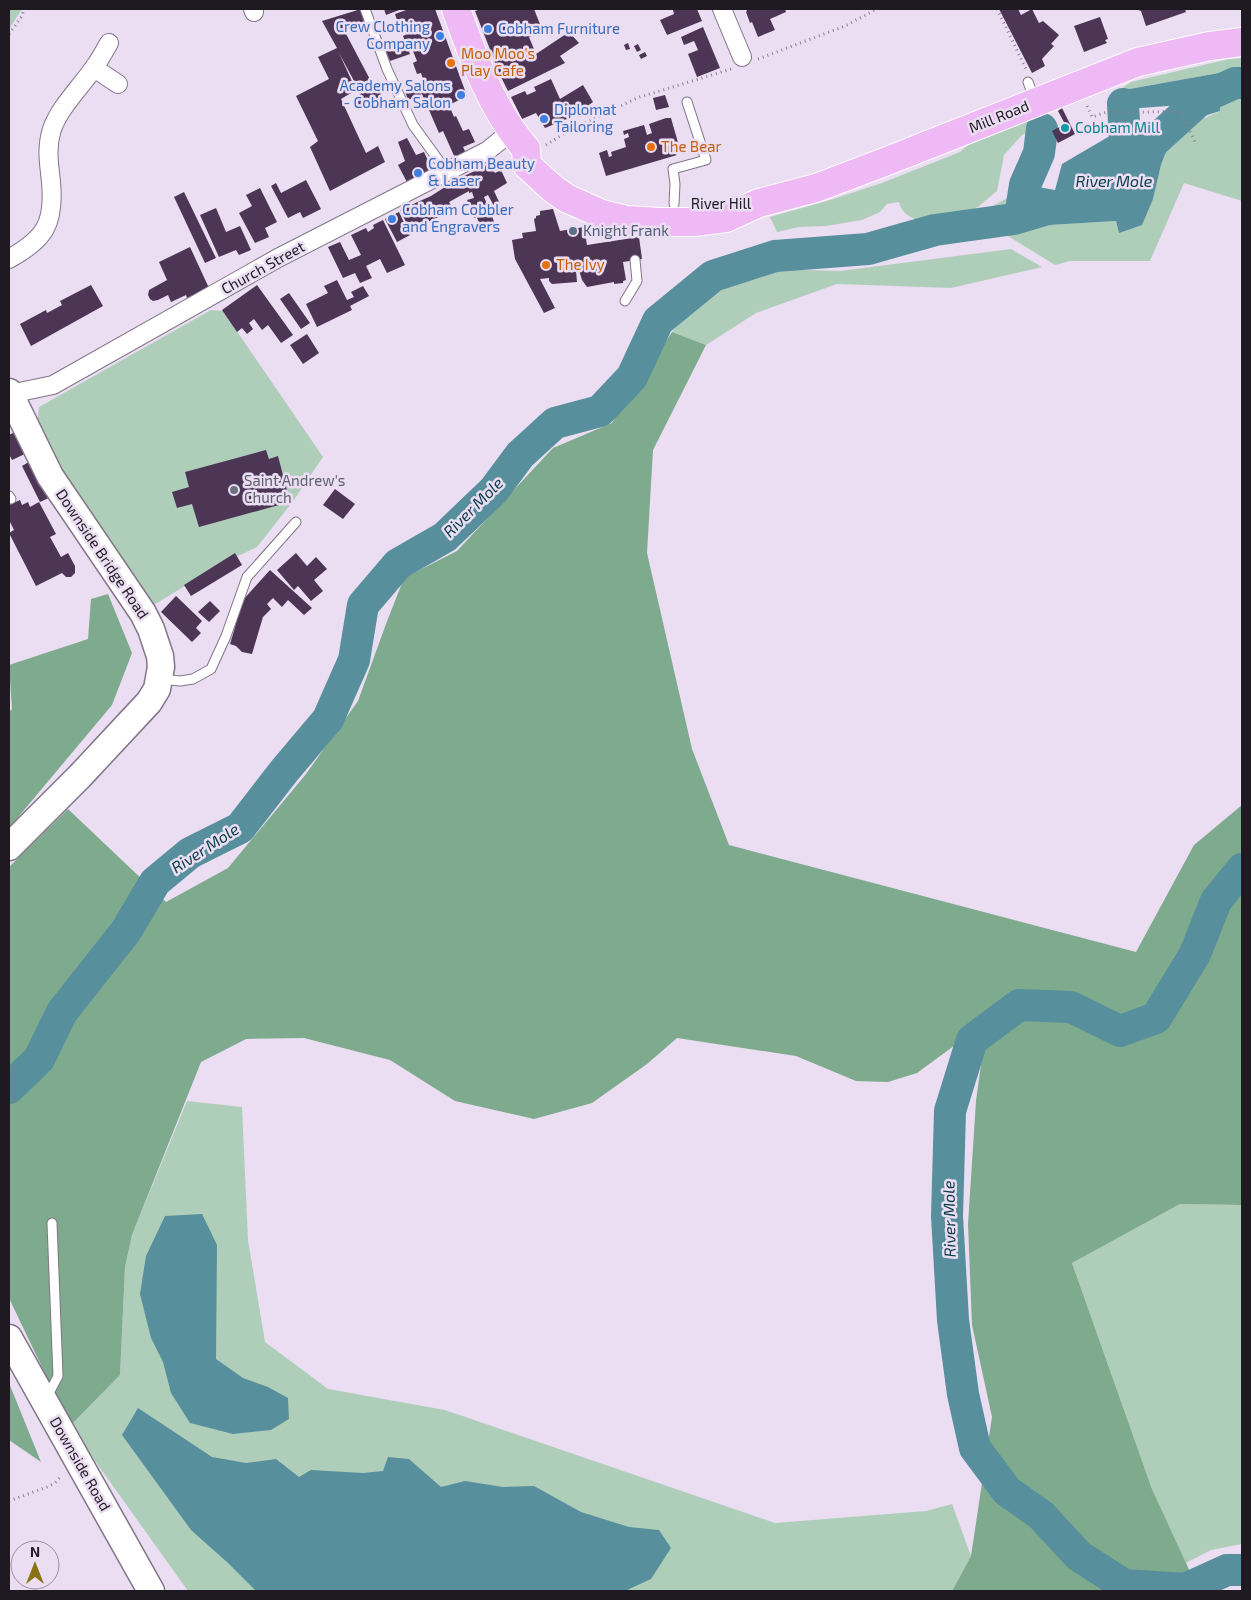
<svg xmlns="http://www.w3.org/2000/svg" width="1251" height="1600" viewBox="0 0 1251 1600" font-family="'Exo 2',sans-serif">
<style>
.green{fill:#afceba}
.forest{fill:#7eaa8e}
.water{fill:#578f9d}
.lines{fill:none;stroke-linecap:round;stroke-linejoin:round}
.stream{stroke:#578f9d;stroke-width:5.5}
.river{stroke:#578f9d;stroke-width:32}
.building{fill:#4d3556}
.lane-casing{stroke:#827588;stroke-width:11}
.street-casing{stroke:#827588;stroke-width:20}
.secondary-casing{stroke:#827588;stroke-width:29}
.primary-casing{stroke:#fff;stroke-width:30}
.path{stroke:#8b8190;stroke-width:3;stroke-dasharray:1 4;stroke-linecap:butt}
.lane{stroke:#fff;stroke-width:9}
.street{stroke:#fff;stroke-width:18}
.secondary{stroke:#fff;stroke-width:26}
.primary{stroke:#efb9f6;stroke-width:28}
.shop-dot{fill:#3f7fe0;stroke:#ebddf2;stroke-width:2}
.food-dot{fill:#e8710a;stroke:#ebddf2;stroke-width:2}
.culture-dot{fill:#0f9aa8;stroke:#ebddf2;stroke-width:2}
.service-dot{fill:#5c6f8a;stroke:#ebddf2;stroke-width:2}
.worship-dot{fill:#6b7280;stroke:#ebddf2;stroke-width:2}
.labels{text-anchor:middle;stroke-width:5;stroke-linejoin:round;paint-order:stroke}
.shop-label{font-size:15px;fill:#366cbe;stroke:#ebddf2;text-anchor:start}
.food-label{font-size:15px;fill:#c56008;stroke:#ebddf2;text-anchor:start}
.street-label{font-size:15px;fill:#1f1a22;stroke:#ebddf2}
.culture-label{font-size:15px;fill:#0d838f;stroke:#ebddf2;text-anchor:start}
.service-label{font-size:15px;fill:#4e5e75;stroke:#ebddf2;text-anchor:start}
.worship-label{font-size:15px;fill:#5b616d;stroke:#ebddf2;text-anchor:start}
.water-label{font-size:16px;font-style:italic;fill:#0b404b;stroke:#ebddf2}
</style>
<rect width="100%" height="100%" fill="#ebddf2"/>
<!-- green -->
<g class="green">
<path d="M9,9H22L9,29Z"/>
<path d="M1242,58V72L1219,73L1118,91L1131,82L1229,59Z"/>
<path d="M1219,97H1242V201L1184,183L1150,261H1070L1055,265L1008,236L1015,227L1116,221L1119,232L1153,199L1161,165L1173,133L1220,111Z"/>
<path d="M1033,119L1037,129L1022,135L1004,155L997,191L978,207L953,219L946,231L934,235C930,231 926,226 922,223C912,217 902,215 899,202L887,204L880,212L862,220L826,226L799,227L777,232L770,217L830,200L882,183L960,152L974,140Z"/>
<path d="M1022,190L1016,223L1001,224L975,234L970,229L987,209Z"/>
<path d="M1011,249L1042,267L951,288L837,284L756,313L706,345L672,332L688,310L731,284L776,269L840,271Z"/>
<path d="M211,310L223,311L323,457L291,504L257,547L236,557L234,556L152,606L58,469L37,425L39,407Z"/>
<path d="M187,1101L242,1107L248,1240L265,1342L328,1389L445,1410L775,1523L926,1511L952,1504L971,1556L952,1591H188L70,1426L120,1375L125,1267L132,1235Z"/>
<path d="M1180,1204L1242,1205V1544L1211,1550L1186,1563L1152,1489L1072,1263Z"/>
</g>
<!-- forest -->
<g class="forest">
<path d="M672,332L706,345L653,450L647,553L692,749L729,845L1136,952L1194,845L1242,805V1205L1180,1204L1072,1263L1152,1489L1199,1591H952L971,1556L992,1417L972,1325L968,1224L976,1101L983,1050L962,1040L917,1073L888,1082L856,1081L796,1056L677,1038L647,1064L592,1103L534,1119L455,1101L390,1060L304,1038L246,1039L201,1062L132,1235L125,1267L120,1375L70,1426L9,1298V867L68,809L166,902L228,868L306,774L358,701L386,624L404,578L457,551L553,448L612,423Z"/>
<path d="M108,594L132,653L112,705L9,828V712L12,709L9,665L88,639L91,599Z"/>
<path d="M9,1383L41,1462L9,1440Z"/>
</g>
<!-- water -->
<g class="water">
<path d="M1219,73L1220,111L1185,122L1181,105L1113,110L1118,91Z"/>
<path d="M1165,127L1173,133L1161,165L1153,199L1142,225L1119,233L1116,221L1015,227L1014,183L1055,190L1062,164L1120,130L1129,129L1145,138Z"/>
<path d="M202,1214L217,1245L216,1359L243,1378L268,1387L288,1398L289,1419L271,1430L233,1434L190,1423L171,1393L163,1362L151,1338L140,1294L146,1256L165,1216Z"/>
<path d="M138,1408L212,1457L246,1463L276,1459L299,1477L311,1470L363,1473L383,1471L388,1457L409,1459L441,1487L465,1481L503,1487L534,1486L581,1512L629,1527L659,1530L671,1548L651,1579L625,1591H256L228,1563L191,1530L122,1435Z"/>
</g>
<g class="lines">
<!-- stream -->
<path class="stream" d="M1122,1591L1124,1585"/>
<!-- river -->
<g class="river">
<path d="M1136,158L1202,98L1235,83H1242"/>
<path d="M1118,174L1125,140L1123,104"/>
<path d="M1020,217L1025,185L1039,153L1042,129"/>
<path d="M1242,869L1216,901L1195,954L1156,1018L1120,1031L1071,1007L1019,1005L972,1040L950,1111L947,1216L953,1320L963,1394L975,1448L1007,1491L1041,1515L1079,1556L1124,1585L1185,1589L1227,1570H1242"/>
<path d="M9,1088L39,1059L62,1012L126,931L155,882L190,853L240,828L285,770L328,719L354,660L363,605L398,564L445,537L494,490L520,455L555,423L600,411L632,377L658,321L713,276L775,256L868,249L935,230L1014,219L1058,206"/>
</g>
</g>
<!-- building -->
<g class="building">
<path d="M361,9L367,23L344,30L375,89L378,87L383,100L360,110L355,97L361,94L339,53L356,90L341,99L366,153L378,146L385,162L330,191L310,147L318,141L296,96L329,79L318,57L337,48L322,21Z"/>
<path d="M384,9H402L386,15Z"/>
<path d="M409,9H435L467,96L449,105L454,117L456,116L463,131L469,129L475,142L463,147L466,153L455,158L443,131L439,133L422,94L408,100L405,91L424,82L421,73L417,74L413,63L417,61L411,46L407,47L410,54L390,61L386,51L406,43L403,36L407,34L401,19L397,20L395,14Z"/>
<path d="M481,9H534L543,32L529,37L536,54L569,32L579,43L560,56L565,63L508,91L500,75L475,11Z"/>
<path d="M677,9H697L702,21L667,35L660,20L674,14L673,10Z"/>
<path d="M746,9H785L786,12L770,19L775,30L758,37L752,22L750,23L746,12L747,11Z"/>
<path d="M999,9H1018L1021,15L1032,9L1039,23L1043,21L1059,35L1051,44L1054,46L1042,59L1045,66L1032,73Z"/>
<path d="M1135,9H1185L1186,12L1146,26L1141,11Z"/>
<path d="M1100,17L1108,39L1105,40L1107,43L1084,52L1074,26Z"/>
<path d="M703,27L720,68L697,77L688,54L698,50L694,41L684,45L681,37Z"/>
<path d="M628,43L630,49L626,50L624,45Z"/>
<path d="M638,44L641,50L637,52L634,46Z"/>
<path d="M645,52L647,56L641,59L639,55Z"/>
<path d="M551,79L560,99L583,85L593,102L574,116L545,128L536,113L522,119L511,97L525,91L527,95L536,91L534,87Z"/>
<path d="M665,95L669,107L656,110L653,98Z"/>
<path d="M1062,108L1075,134L1058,143L1052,131L1065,124L1058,111Z"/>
<path d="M666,118H671L679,146L675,147L677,155L606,176L599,153L607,150L609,157L612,156L611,152L626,147L624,139L629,137L628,133L624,135L623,131L644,125L647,135L652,133L649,124Z"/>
<path d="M407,138L416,155L424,152L430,165L427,166L432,175L409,186L398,165L405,161L398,142Z"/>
<path d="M489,164L495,173L501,170L507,183L494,191L500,204L494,206L488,195L484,197L489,209L486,210L487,213L474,218L467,200L474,198L472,192L469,193V191L449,202L454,210L410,230L400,210L431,196L456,180Z"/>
<path d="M306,180L321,209L303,218L300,212L288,218L271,186L276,183L281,193Z"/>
<path d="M260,188L277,222L265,228L269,237L255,243L239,213L252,206L246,195Z"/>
<path d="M184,192L216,258L205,263L174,197Z"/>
<path d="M216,208L226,232L240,226L251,250L239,255L236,250L219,257L200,215Z"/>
<path d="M553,209L560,231L584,227L587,245L639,237L642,259L623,262L626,280L623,281V283L614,284V282L587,287L582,280L579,270L576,271L577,282L552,284L549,281V278L540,279L555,308L544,313L515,259L512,240L523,238L522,233L536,231L534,219L536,218V216L540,215V211Z"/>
<path d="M399,212L410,235L397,242L385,219Z"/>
<path d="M491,213L494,222L481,227L477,218Z"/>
<path d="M383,220L405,265L387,273L380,259L366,266L372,278L360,283L355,273L343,278L328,247L340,242L349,260L361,255L351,235L366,228L368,232L374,228L373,225Z"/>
<path d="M190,247L209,288L187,298L186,295L171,302L168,295L158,300L153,301L150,299L148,295L149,290L167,280L159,262Z"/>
<path d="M337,280L347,300L354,297L351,292L363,286L369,296L350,306L352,310L317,327L306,304L328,293L324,286Z"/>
<path d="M91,285L103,306L31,346L20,324L46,310L47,313L62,305L60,301Z"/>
<path d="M257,285L293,335L281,343L268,325L262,330L254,319L249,323L253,329L247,334L242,328L237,332L222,310Z"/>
<path d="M289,293L310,323L301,329L280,299Z"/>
<path d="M307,334L319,353L303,364L290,345Z"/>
<path d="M19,430L29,452L12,460L9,454V435Z"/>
<path d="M266,450L269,459L278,456L290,502L199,527L192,504L177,508L172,492L189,487L185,472Z"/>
<path d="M34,459L53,496L40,502L22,466Z"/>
<path d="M335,489L355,504L343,519L323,505Z"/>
<path d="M20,500L22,505L28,502L30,507L39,502L56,534L50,537L61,557L68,553L75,566V573L71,577H66L62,573L36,586L9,533L14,530L9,520V505Z"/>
<path d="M235,553L242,565L191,596L184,585Z"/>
<path d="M296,553L307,566L316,557L327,569L314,580L323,591L311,601L298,586L294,590L277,570Z"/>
<path d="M270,570L312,608L304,615L288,600L282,607L273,598L267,604L271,609L263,617L252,654L242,652L236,646L230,644L243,600Z"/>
<path d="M176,596L202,621L196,628L201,633L192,642L161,612Z"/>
<path d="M210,601L220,611L209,622L198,612Z"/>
</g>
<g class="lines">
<defs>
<g id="lane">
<path d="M365,9L387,69L413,125L447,172"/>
<path d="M1028,82L1035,100"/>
<path d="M674,204L675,184L673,169L706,160L687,102"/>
<path d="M625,301L637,281L635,260"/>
<path d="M9,496L11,499"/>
<path d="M160,679L180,681L193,679L211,669L226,636L247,577L296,522"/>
<path d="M47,1397L58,1376L52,1223"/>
</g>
<g id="street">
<path d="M253,9L254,12"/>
<path d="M722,9L742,57"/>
<path d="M94,68L118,84"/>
<path d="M9,259C44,239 55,225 51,182C49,163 46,148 52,129C60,107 79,89 93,69C99,61 104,52 109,43"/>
<path d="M10,394L53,385L278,258L487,151L512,131"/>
</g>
<g id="secondary">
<path d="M9,392L50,476L143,613L151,629L160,656L161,667L157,689L149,702L80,776L9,847"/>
<path d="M9,1338L151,1591"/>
</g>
<g id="primary">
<path d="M456,9C474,59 491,108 526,149"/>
<path d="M526,149L527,165L552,188L566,198L602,214L627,220L660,222H694L726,218L759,203L816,188L882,163L1138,62L1210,46L1242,42"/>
</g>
</defs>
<!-- lane casing -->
<use href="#lane" class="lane-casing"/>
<!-- street casing -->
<use href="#street" class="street-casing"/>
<!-- secondary casing -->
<use href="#secondary" class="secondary-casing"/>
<!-- primary casing -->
<use href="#primary" class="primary-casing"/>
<!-- path -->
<g class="path">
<path d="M997,9L1027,71"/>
<path d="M9,34L22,16L24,9"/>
<path d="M758,59L845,26L877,9"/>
<path d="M1087,106L1092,117L1113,110L1117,113L1180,111L1195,142"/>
<path d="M546,145L565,133L637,98L731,69"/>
<path d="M9,1501L47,1487L55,1483L62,1475"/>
</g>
<!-- lane -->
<use href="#lane" class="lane"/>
<!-- street -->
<use href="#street" class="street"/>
<!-- secondary -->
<use href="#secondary" class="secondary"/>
<!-- primary -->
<use href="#primary" class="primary"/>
</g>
<!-- markers -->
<g class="shop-dot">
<circle cx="488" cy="29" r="5"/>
<circle cx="440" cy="36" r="5"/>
<circle cx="461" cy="95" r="5"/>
<circle cx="544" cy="119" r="5"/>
<circle cx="418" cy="173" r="5"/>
<circle cx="392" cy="219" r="5"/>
</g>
<g class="food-dot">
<circle cx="451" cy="63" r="5"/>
<circle cx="651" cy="147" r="5"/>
<circle cx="546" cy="265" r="5"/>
</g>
<circle class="culture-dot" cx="1065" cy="128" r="5"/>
<circle class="service-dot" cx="573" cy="231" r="5"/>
<circle class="worship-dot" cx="234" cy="490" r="5"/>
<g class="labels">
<!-- shop labels -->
<g class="shop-label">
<text x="430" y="32" text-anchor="end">Crew Clothing<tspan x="430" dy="17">Company</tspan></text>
<text x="498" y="34">Cobham Furniture</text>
<text x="451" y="91" text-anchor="end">Academy Salons<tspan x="451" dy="17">- Cobham Salon</tspan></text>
<text x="554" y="115">Diplomat<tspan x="554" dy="17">Tailoring</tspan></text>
<text x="428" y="169">Cobham Beauty<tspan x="428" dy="17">&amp; Laser</tspan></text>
<text x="402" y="215">Cobham Cobbler<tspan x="402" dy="17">and Engravers</tspan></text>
</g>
<!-- food labels -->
<g class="food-label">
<text x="461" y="59">Moo Moo's<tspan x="461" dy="17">Play Cafe</tspan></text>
<text x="661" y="152">The Bear</text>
<text x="556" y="270">The Ivy</text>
</g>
<!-- street labels -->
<g class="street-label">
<text transform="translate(999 117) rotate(-22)" y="5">Mill Road</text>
<text x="721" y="209">River Hill</text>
<text transform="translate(263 268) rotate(-29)" y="5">Church Street</text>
<text transform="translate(102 554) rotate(56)" y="5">Downside Bridge Road</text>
<text transform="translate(80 1464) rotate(60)" y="5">Downside Road</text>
</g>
<!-- culture labels -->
<g class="culture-label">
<text x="1075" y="133">Cobham Mill</text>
</g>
<!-- service labels -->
<g class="service-label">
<text x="583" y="236">Knight Frank</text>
</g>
<!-- worship labels -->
<g class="worship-label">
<text x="244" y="486">Saint Andrew's<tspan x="244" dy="17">Church</tspan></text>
</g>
<!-- water labels -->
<g class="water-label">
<text x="1114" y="187">River Mole</text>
<text transform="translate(473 507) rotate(-45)" y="6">River Mole</text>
<text transform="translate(205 848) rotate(-33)" y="6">River Mole</text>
<text transform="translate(949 1219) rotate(-91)" y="6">River Mole</text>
</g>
</g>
<!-- border -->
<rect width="1251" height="1600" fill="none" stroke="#1f1a22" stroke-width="20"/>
<!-- north arrow -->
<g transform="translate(35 1565)"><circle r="24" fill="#ebddf2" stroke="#998f9f"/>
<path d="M0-4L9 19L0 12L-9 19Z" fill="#8a7214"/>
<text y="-8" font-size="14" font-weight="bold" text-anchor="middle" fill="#1f1a22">N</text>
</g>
</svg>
